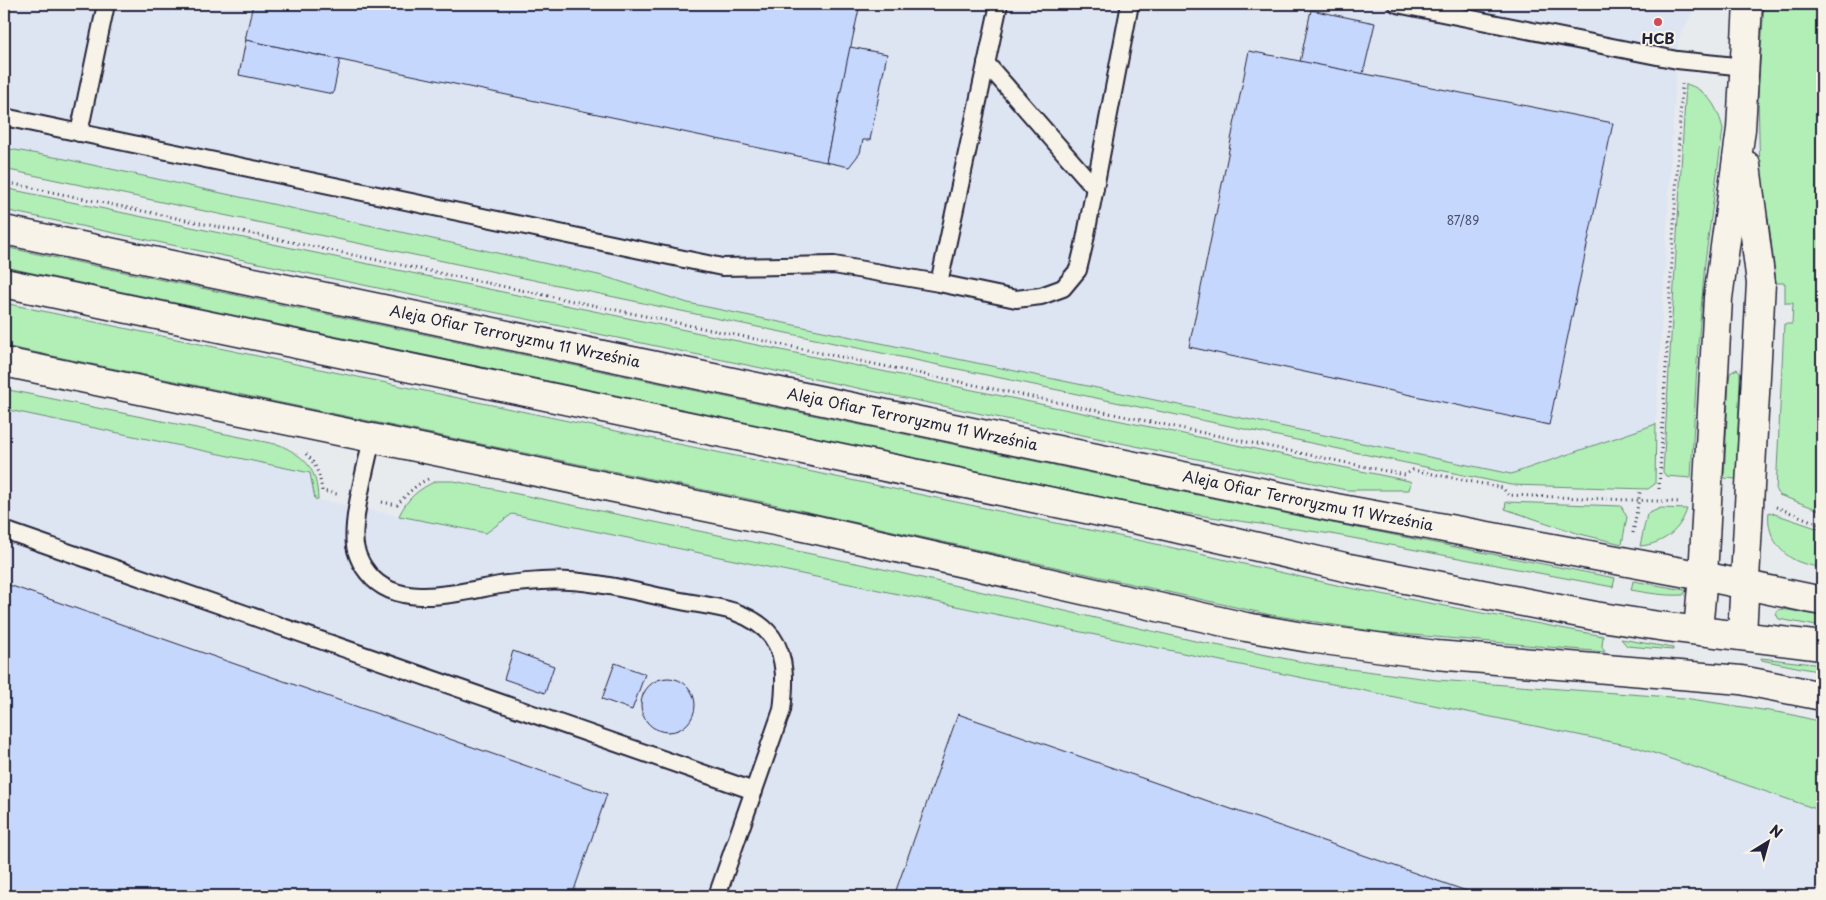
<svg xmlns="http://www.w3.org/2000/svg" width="1826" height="900" viewBox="0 0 1826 900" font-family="'Playpen Sans',sans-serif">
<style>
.built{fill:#dee5f2}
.green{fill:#b1efb6;stroke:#6a8878}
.building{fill:#c6d7fd;stroke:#22223b}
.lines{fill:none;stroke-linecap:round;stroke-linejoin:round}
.service-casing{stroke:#22223b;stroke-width:20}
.minor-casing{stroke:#22223b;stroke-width:31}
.tertiary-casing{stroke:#22223b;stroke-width:31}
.path{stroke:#22223b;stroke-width:3;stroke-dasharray:1 4;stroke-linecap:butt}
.service{stroke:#f7f3e8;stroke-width:16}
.minor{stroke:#f7f3e8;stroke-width:28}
.tertiary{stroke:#f7f3e8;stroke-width:28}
.poi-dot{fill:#d1495b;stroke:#f7f3e8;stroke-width:2}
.labels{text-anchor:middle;stroke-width:4;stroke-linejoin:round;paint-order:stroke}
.number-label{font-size:12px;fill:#4b4f6c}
.poi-label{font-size:15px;font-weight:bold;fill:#22223b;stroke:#f7f3e8}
.street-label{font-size:15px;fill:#22223b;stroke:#f7f3e8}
</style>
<rect width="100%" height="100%" fill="#e8ebee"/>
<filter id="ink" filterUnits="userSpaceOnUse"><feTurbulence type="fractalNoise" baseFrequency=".02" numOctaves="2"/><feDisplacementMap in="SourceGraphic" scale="10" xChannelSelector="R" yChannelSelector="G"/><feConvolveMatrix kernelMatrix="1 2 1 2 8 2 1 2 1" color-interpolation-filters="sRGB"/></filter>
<g filter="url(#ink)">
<!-- built -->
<g class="built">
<path d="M4,4H1697L1678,40L1656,424L1511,474L688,303L603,276L65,159L4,148Z"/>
<path d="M4,409L311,473L316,499L486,533L512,514L1636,747L1822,811V896H4Z"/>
</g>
<!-- green -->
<g class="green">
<path d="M1764,4H1822V511L1779,495L1776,491L1784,324H1792L1793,303H1785V283H1776L1770,231L1760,177L1758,96Z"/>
<path d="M1686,84C1708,90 1718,108 1723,129L1705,262L1698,346L1691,478L1666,476L1663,472Z"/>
<path d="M4,148L65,159L603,276L688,303L1511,474L1656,424L1655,484L1648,489L1511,485L4,169Z"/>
<path d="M4,188L1409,481L1411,482L1409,490H1346L4,210Z"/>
<path d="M4,247L1332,523L1615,578L1613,587L1331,534L1169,511L4,267Z"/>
<path d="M4,303L1147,542L1345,587L1603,636L1602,647L1605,652L1379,632L1271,615L768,503L4,346Z"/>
<path d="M1737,369L1740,372V379L1736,479L1724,478L1729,380L1730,373Z"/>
<path d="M4,389L280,445C307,458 317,469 318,500L315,499L310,473L4,409Z"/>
<path d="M436,481H454L870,566L1195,641L1318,665L1437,680L1684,698L1789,714L1822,722V811L1636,747L512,514L486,533L399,516C407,498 419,489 436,481Z"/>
<path d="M1506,502L1621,506L1627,517L1622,544L1580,534L1505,509Z"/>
<path d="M1661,508L1687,509C1680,531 1663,544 1640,546L1647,514Z"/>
<path d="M1769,512L1822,530V568C1815,566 1806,565 1799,562C1779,554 1766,533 1769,512Z"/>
<path d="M1633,581L1685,590L1686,591L1683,595C1665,596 1648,593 1631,590Z"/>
<path d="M1782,609L1822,616V627L1779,619L1776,614L1778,610Z"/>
<path d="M1621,639L1673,648V650L1627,646Z"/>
<path d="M1761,658L1822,665V672L1761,660Z"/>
</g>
<!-- building -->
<g class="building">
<path d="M253,4H860L826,162L245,40Z"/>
<path d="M1311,10L1375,23L1363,74L1300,62Z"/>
<path d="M246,40L340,60L333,94L239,75Z"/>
<path d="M850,47L887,54L870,140H863L860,153L849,167L826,162Z"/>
<path d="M1249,51L1613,123L1549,425L1189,347Z"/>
<path d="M9,585L607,794L572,896H4V598Z"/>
<path d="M513,651L554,666L545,693L504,679Z"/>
<path d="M615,663L645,674L632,710L602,699Z"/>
<circle cx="668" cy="705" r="27"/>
<path d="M958,714L1481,896H894Z"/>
</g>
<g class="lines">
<defs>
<g id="service">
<path d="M1397,4L1677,60L1745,67"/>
<path d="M986,63L1095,188"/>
<path d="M4,117L722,267L834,265L939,283L1016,299L1041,296L1063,288L1078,270L1084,245L1130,4"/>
<path d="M79,133L106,4"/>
<path d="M939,283L999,4"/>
<path d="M372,438C367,464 349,526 356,550C358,557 363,567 368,573C397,611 460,592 500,585C513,583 528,582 541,581C586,578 632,591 676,600C695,604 716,606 735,612C749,617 763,625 772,637C787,658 785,686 782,710L717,896"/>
<path d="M4,530L754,791"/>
</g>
<g id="minor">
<path d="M4,362L813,529L1246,627L1309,638L1436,655L1741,680L1822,696"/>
<path d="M1698,630L1703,576L1718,298L1741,129L1748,4"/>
<path d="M1742,635L1761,283L1746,165"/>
</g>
<g id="tertiary">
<path id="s1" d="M4,230L1336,508L1703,576L1822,601"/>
<path d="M4,283L1153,523L1349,568L1595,616L1659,626L1822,646"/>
</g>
</defs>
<!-- service casing -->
<use href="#service" class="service-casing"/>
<!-- minor casing -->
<use href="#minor" class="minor-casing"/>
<!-- tertiary casing -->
<use href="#tertiary" class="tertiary-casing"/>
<!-- path -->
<g class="path">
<path d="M4,182L1405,475L1413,470L1503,488L1508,495L1680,502"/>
<path d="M306,454C317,465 320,476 322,491L337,494"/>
<path d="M1659,489L1682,84"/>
<path d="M382,502L397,505C406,495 415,485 428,479"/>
<path d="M1776,507L1822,525"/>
<path d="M1633,533L1640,492"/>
</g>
<!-- service -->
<use href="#service" class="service"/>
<!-- minor -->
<use href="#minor" class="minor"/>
<!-- tertiary -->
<use href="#tertiary" class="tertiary"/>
</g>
</g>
<!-- markers -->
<circle class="poi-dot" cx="1658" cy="22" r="5"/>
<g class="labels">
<!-- number labels -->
<g class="number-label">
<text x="1463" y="225">87/89</text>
</g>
<!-- poi labels -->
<g class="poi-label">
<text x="1658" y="44">HCB</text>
</g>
<!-- street labels -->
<g class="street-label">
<text dy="5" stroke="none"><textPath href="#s1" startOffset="522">Aleja Ofiar Terroryzmu 11 Września</textPath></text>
<text dy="5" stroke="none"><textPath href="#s1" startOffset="928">Aleja Ofiar Terroryzmu 11 Września</textPath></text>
<text dy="5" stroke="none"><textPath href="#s1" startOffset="1332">Aleja Ofiar Terroryzmu 11 Września</textPath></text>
</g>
</g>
<!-- margin -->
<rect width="1826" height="900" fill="none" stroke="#f7f3e8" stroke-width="20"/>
<rect x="10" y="10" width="1806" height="880" fill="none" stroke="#22223b" stroke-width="2" filter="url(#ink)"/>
<!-- north arrow -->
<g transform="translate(1768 842) rotate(37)" stroke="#f7f3e8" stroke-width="4" paint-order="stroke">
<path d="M0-4L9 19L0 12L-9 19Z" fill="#22223b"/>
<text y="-8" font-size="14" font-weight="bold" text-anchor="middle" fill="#22223b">N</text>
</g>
</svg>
